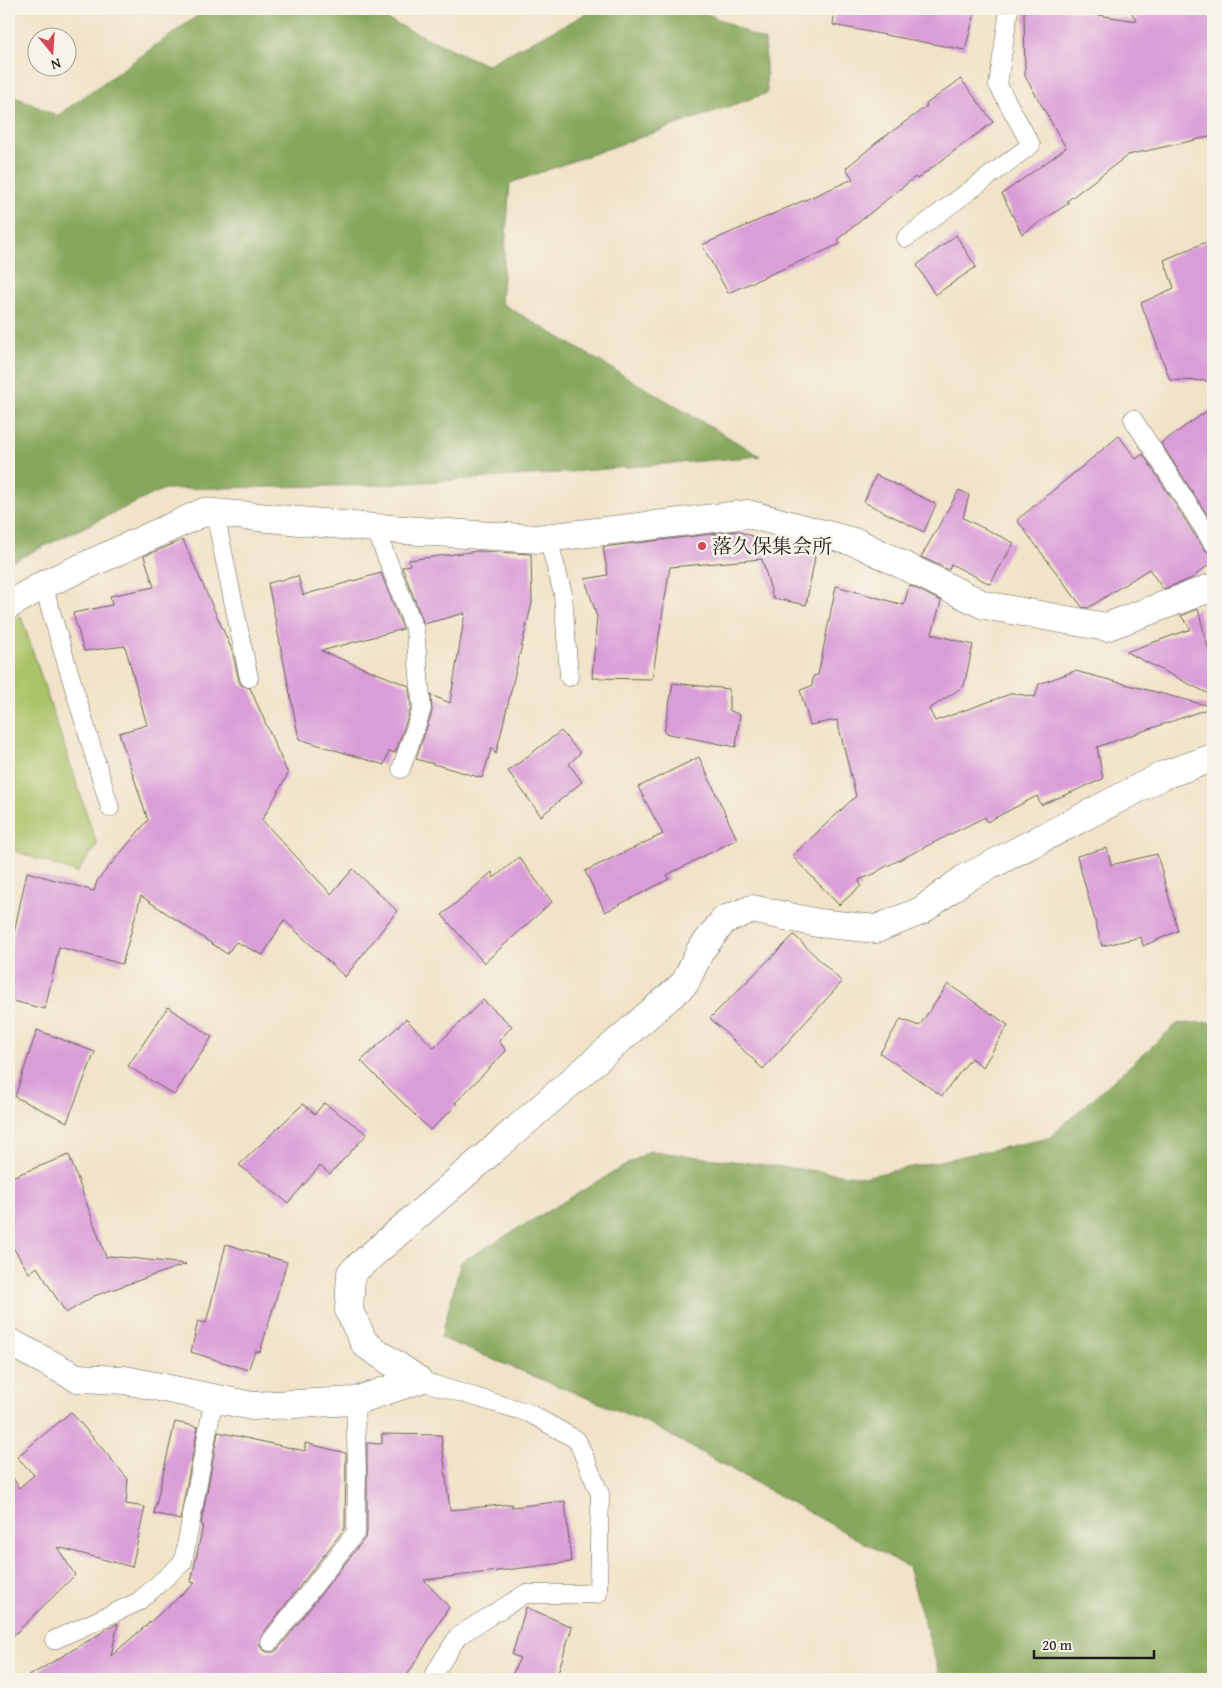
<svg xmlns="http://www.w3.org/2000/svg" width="1222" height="1688" viewBox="0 0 1222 1688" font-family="'Gentium Book Plus','Noto Serif JP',serif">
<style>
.green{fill:#aac268;stroke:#636f42}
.forest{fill:#87a85c;stroke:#52623c}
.building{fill:#da9dd8}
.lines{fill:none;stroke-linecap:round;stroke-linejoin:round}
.lane-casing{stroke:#676258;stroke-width:19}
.street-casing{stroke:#676258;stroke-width:29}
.lane{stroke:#fff;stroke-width:18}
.street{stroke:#fff;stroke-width:28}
.poi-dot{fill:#d1495b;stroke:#f7f3e8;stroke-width:2}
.labels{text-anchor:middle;stroke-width:5;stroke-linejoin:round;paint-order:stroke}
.poi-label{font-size:20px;fill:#1c1c1c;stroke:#f7f3e8;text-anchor:start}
</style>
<rect width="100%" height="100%" fill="#f7f3e8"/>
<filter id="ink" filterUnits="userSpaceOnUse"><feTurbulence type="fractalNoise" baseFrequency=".02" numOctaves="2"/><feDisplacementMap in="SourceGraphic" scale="10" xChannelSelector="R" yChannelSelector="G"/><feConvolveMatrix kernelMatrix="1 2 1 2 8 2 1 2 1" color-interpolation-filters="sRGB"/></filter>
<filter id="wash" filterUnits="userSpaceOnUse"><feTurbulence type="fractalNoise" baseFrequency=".0096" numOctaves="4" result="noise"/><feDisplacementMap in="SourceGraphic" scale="20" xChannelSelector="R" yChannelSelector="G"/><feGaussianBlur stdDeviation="1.12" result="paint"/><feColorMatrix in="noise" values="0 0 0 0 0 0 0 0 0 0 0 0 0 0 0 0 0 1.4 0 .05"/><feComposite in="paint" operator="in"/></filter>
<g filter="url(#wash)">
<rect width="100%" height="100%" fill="#f1e3c8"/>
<!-- green -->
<path class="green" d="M21,616L97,845L77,873L9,849V624Z"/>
<!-- forest -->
<g class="forest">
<path d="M207,9L375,14L486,65L596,9H697L765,41L767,93L510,183L501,303L760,456L545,474L379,485L164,489L9,563V94L57,116Z"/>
<path d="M1213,1022V1679H941L908,1567L648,1423L441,1338L461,1262L650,1151L864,1177L1049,1138L1177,1024Z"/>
</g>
<g id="blocks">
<!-- building -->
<g class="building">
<path d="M835,9H976L965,50L833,25Z"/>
<path d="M1024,9H1059L1137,21L1129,9H1213V136L1128,155L1067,201L1069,203L1022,234L1002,194L1066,148L1025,76Z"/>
<path d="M961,79L993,122L917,179L915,177L838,239L840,244L728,293L702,245L853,179L846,168L876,143L927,106L926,104Z"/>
<path d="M956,235L976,267L935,295L917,265Z"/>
<path d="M1213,239V381L1170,380L1141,303L1174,288L1164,260Z"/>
<path d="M1213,407V524L1161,443Z"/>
<path d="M1119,436L1136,459L1143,454L1204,549L1208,552L1213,554V562L1190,579L1163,589L1149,569L1088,608L1082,607L1017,520Z"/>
<path d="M876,475L936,504L924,532L864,502Z"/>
<path d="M959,490L969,495L963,518L1014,543L990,584L951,564L949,570L921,557Z"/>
<path d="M737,531L815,557L806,605L773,598L762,559L670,567L652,679L592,678L597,617L585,579L608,575L603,547Z"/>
<path d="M183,540L232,650L239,681L241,685L250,688L288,774L262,820L331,894L353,869L397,911L345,977L284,920L263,955L236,942L227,954L141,896L122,964L59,947L45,1009L9,1000V956L27,872L94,891L97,881L148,820L119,733L147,725L125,646L84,651L73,613L112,605L110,596L154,587L144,556Z"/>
<path d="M478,551L531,554L532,603L496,754L492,747L482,778L416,759L432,712L431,695L450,703L465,613L424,624L402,567L410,565L409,560Z"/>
<path d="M381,573L403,629L321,651L409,686L411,708L395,753L389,751L384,765L299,739L268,583L298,576L303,595Z"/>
<path d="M909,585L941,601L932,634L973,645L964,686L929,709L935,721L1013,693L1035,697L1039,684L1075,671L1213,707L1097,747L1103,779L1041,805L1037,796L987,822L985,817L881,869L876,873L859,880L861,886L839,905L792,856L856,796L837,720L810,725L800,690L812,686L813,676L818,675L836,586L904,605Z"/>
<path d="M1198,609L1213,666V696L1126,652L1191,629L1181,616Z"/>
<path d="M673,683L729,689V710L740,715L736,747L664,733Z"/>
<path d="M561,731L580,753L569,764L582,782L541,816L508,771Z"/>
<path d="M699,757L737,839L667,875L669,879L605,912L585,871L663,834L638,787Z"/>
<path d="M1107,848L1111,865L1157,854L1178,931L1143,946L1141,937L1102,946L1077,856Z"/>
<path d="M519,857L552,902L484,963L442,915L492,872L494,878Z"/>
<path d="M794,935L842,982L763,1069L710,1018Z"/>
<path d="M948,984L1008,1025L983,1067L971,1058L942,1096L880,1053L901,1019L919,1026Z"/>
<path d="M483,1000L512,1026L499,1041L506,1051L455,1103L457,1105L430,1130L361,1061L406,1019L434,1048Z"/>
<path d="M168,1007L212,1037L174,1095L128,1066Z"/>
<path d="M37,1030L95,1052L67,1122L15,1097Z"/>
<path d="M324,1103L367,1134L330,1174L320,1166L288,1203L239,1165L303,1104L315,1114Z"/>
<path d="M69,1155L106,1257L110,1256L186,1264L94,1296L66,1313L37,1267L29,1273L9,1241V1178Z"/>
<path d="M226,1244L287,1262L260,1352L255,1351L248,1370L191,1352L198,1321L206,1323Z"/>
<path d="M71,1412L128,1479L126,1504L145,1507L132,1567L57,1547L75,1575L9,1640V1471L19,1488L34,1475L17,1457Z"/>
<path d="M175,1422L198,1427L180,1520L154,1513Z"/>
<path d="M218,1432L305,1451V1443L346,1453L345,1528L262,1635L260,1640V1646L263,1650L268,1652H274L278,1649L365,1538L367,1532V1443L382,1444V1434L441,1435L450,1510L512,1504V1507L565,1501L571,1562L424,1580L449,1607L405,1679H24L118,1623L111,1656L195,1583L191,1582L203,1525L201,1524Z"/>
<path d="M526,1607L572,1627L556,1679H510L520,1658L512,1655Z"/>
</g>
</g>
</g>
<g filter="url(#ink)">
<use href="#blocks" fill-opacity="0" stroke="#676258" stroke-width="1"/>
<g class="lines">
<defs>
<g id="lane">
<path d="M906,238L1031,145L998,85L1009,9"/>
<path d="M1133,419L1213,543"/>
<path d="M215,513L249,678"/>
<path d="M375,528L415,630L422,709L401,769"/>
<path d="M548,538L563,594L569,677"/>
<path d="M43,585L110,808"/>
<path d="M418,1380L529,1413L577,1440L600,1494L598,1594H525L458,1636L431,1679"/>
<path d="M54,1640L138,1602L183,1562L214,1398"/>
<path d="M270,1642L356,1532L357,1472L355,1401"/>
</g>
<g id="street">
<path d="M9,605L43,585L204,512L375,528L537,539L748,514L858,543L984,605L1106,627L1213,587"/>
<path d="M9,1342L77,1378L125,1380L252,1406L355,1401L418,1380"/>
<path d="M418,1380L365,1344L349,1311L351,1273L685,983L700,951L724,920L752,909L818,923L876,929L921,911L964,879L1164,775L1213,758"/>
</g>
</defs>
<!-- lane casing -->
<use href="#lane" class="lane-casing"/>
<!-- street casing -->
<use href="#street" class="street-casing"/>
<!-- lane -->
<use href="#lane" class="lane"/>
<!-- street -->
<use href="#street" class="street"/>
</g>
</g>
<!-- markers -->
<circle class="poi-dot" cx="702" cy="546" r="5"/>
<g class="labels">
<!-- poi labels -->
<g class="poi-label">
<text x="712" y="553">落久保集会所</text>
</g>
</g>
<!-- margin -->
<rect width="1222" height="1688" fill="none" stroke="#f7f3e8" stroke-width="30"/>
<!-- north arrow -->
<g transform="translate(52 52) rotate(162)"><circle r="24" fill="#f7f3e8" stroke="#9f9d96"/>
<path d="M0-4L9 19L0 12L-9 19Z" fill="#d1495b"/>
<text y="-8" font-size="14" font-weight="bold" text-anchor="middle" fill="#1c1c1c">N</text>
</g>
<!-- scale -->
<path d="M1034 1650v8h120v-8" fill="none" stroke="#1c1c1c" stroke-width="2.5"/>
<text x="1042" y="1650" font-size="15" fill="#1c1c1c" stroke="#f7f3e8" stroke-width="4" paint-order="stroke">20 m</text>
</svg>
